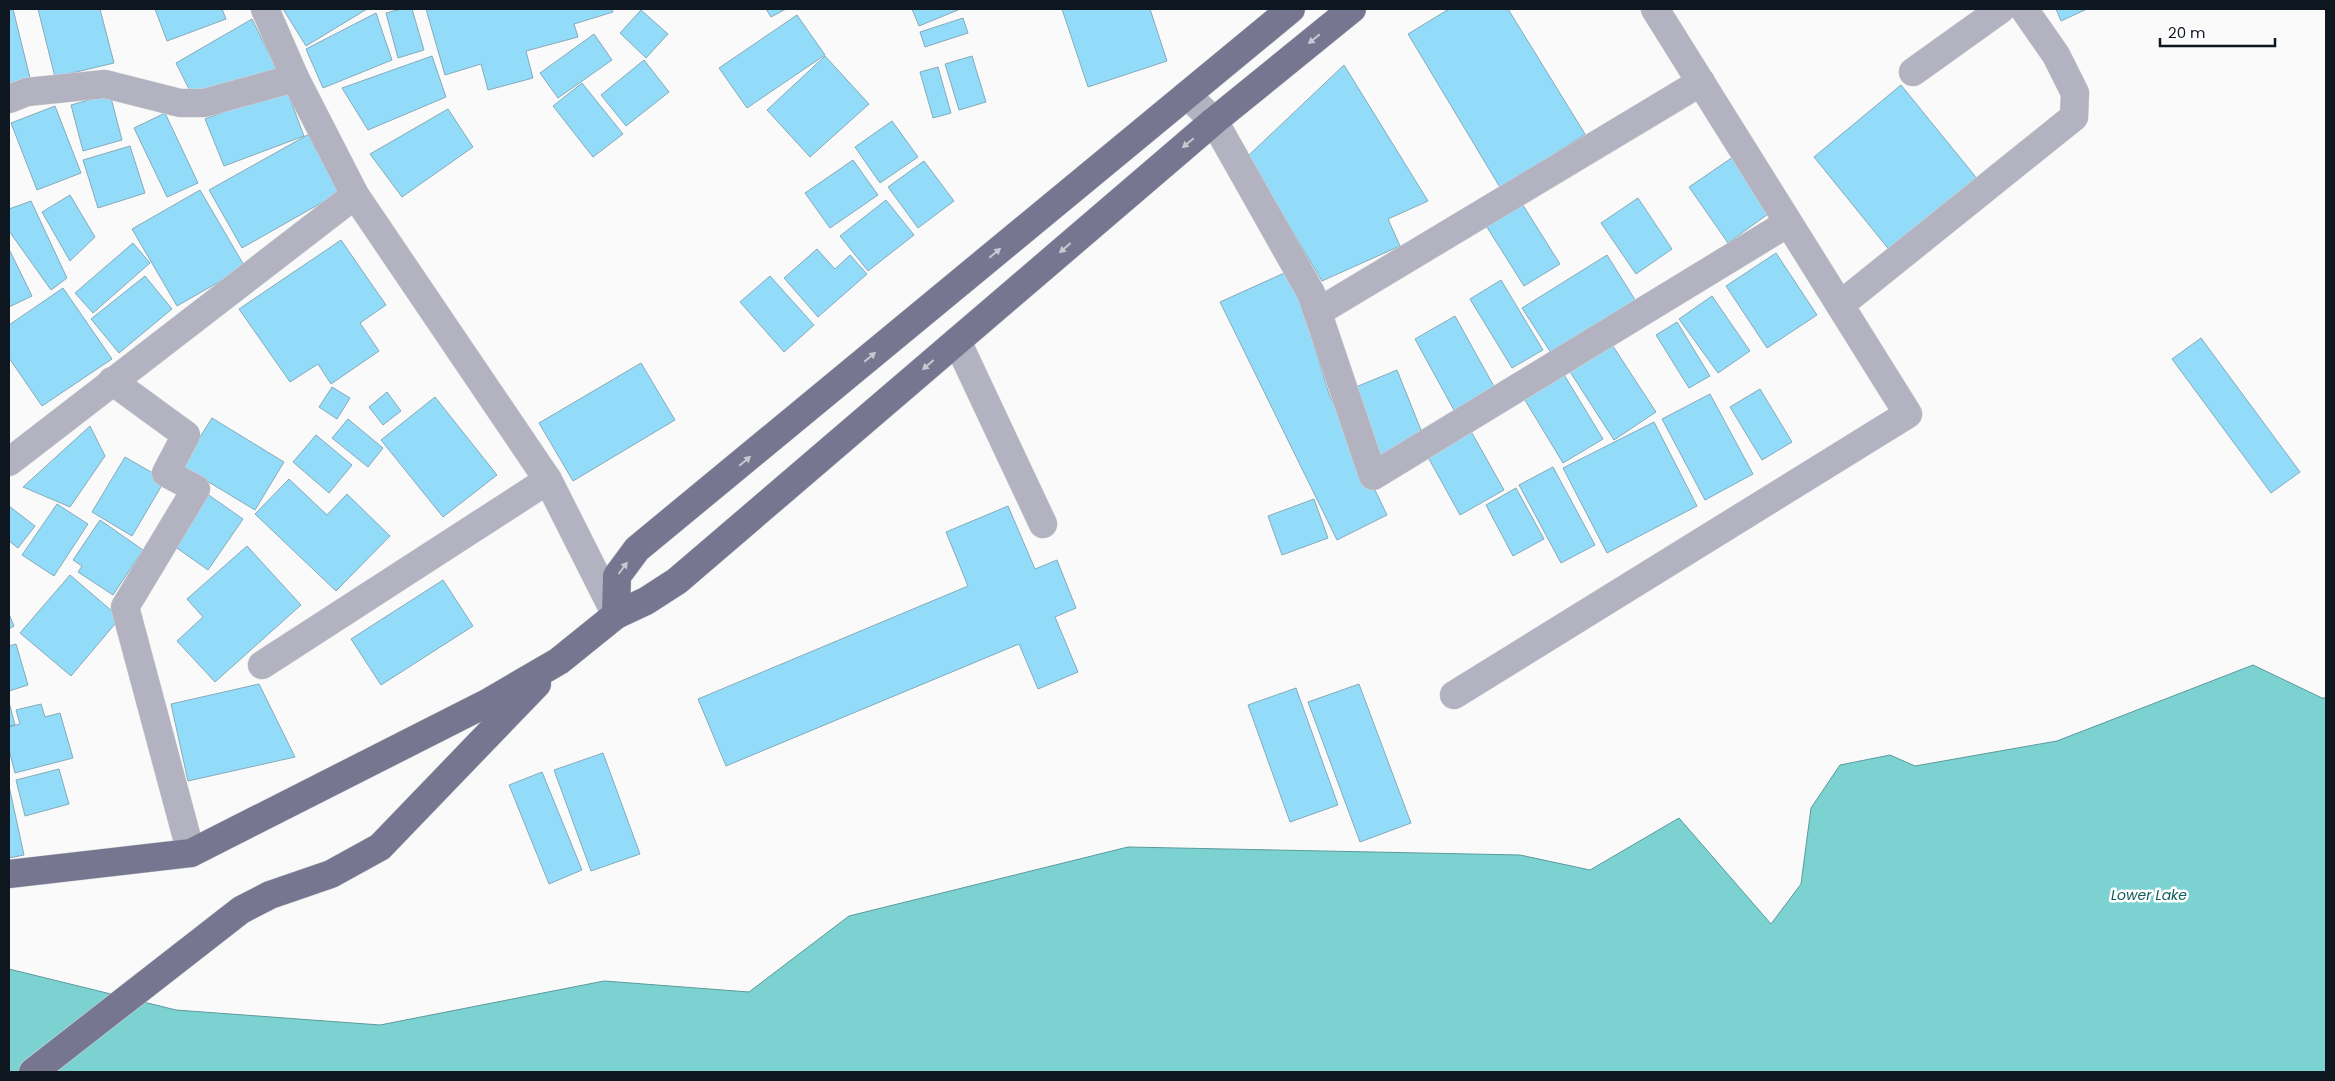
<svg xmlns="http://www.w3.org/2000/svg" width="2335" height="1081" viewBox="0 0 2335 1081" font-family="Poppins,sans-serif">
<style>
.water{fill:#7cd2d1;stroke:#5b9a9c}
.building{fill:#92dbf9;stroke:#86abba}
.lines{fill:none;stroke-linecap:round;stroke-linejoin:round}
.minor-casing{stroke:#d4d6d7;stroke-width:29}
.major-casing{stroke:#d4d6d7;stroke-width:29}
.minor{stroke:#b2b2c1;stroke-width:28}
.major{stroke:#767690;stroke-width:28}
.oneway{fill:#c8c8d3}
.labels{text-anchor:middle;stroke-width:5;stroke-linejoin:round;paint-order:stroke}
.water-label{font-size:14px;font-style:italic;fill:#0f5a5b;stroke:#fff}
</style>
<rect width="100%" height="100%" fill="#fafafa"/>
<!-- water -->
<path class="water" d="M2253,665L2322,698H2326V1072H9V969L176,1010L380,1025L604,981L749,992L849,916L1128,847L1520,855L1590,870L1679,818L1771,924L1801,884L1811,808L1840,765L1890,755L1915,766L2057,741Z"/>
<!-- building -->
<g class="building">
<path d="M9,9H13L31,82L9,88Z"/>
<path d="M38,9H100L114,63L55,77Z"/>
<path d="M155,9H222L226,19L167,41Z"/>
<path d="M283,9H367L306,46Z"/>
<path d="M401,9H412L424,50L398,58L386,13Z"/>
<path d="M426,9H612L613,12L574,24L578,37L526,51L533,78L488,90L481,64L445,75Z"/>
<path d="M766,9H786L771,17Z"/>
<path d="M912,9H957L958,10L919,26Z"/>
<path d="M1062,9H1150L1167,61L1088,87Z"/>
<path d="M1449,9H1508L1585,134L1501,189L1408,34Z"/>
<path d="M2056,9H2087L2061,21Z"/>
<path d="M641,10L668,34L646,58L620,33Z"/>
<path d="M376,13L392,60L323,88L306,49Z"/>
<path d="M797,15L825,55L747,108L719,68Z"/>
<path d="M963,18L968,33L925,47L920,32Z"/>
<path d="M252,19L277,70L194,99L176,63Z"/>
<path d="M594,34L612,60L558,98L540,73Z"/>
<path d="M432,56L446,97L368,130L342,88Z"/>
<path d="M825,56L869,104L810,157L767,110Z"/>
<path d="M972,56L986,102L959,110L945,64Z"/>
<path d="M644,60L669,92L626,126L601,95Z"/>
<path d="M1344,65L1428,201L1388,219L1400,246L1322,281L1248,156Z"/>
<path d="M938,67L951,113L933,118L920,72Z"/>
<path d="M582,83L623,134L593,157L553,106Z"/>
<path d="M1901,85L1979,181L1891,252L1814,157Z"/>
<path d="M286,88L304,136L224,166L205,119Z"/>
<path d="M110,94L122,140L83,151L71,105Z"/>
<path d="M55,106L81,173L37,190L11,123Z"/>
<path d="M448,109L473,147L402,197L370,154Z"/>
<path d="M165,113L198,183L167,197L134,128Z"/>
<path d="M892,121L918,157L880,183L855,147Z"/>
<path d="M311,133L344,190L242,248L209,190Z"/>
<path d="M130,146L145,193L98,208L83,160Z"/>
<path d="M1736,155L1775,209L1728,243L1689,187Z"/>
<path d="M853,160L878,195L830,228L805,193Z"/>
<path d="M924,161L954,201L918,228L888,187Z"/>
<path d="M200,190L245,267L177,306L132,229Z"/>
<path d="M70,195L95,237L70,261L42,212Z"/>
<path d="M1638,198L1672,249L1636,274L1601,223Z"/>
<path d="M886,200L914,235L868,271L840,236Z"/>
<path d="M31,201L67,278L51,290L9,231V209Z"/>
<path d="M1521,202L1560,264L1524,286L1485,224Z"/>
<path d="M341,240L386,305L360,323L379,351L331,384L318,364L290,382L239,309Z"/>
<path d="M133,243L150,263L93,313L75,293Z"/>
<path d="M9,249L32,296L9,307Z"/>
<path d="M817,249L835,269L850,255L867,274L818,317L784,278Z"/>
<path d="M1776,253L1817,315L1767,348L1726,286Z"/>
<path d="M1607,255L1637,303L1553,356L1522,308Z"/>
<path d="M1291,270L1329,394L1387,515L1337,540L1220,302Z"/>
<path d="M145,276L172,309L119,353L91,319Z"/>
<path d="M770,276L814,325L784,352L740,302Z"/>
<path d="M1501,280L1543,350L1512,368L1470,299Z"/>
<path d="M63,288L112,359L42,406L9,358V325Z"/>
<path d="M1712,296L1750,351L1718,373L1679,319Z"/>
<path d="M1455,316L1496,390L1455,412L1415,339Z"/>
<path d="M1677,322L1710,376L1689,388L1656,335Z"/>
<path d="M1607,337L1656,412L1614,440L1565,364Z"/>
<path d="M2201,338L2300,472L2271,493L2172,359Z"/>
<path d="M641,363L675,420L573,481L539,423Z"/>
<path d="M1560,368L1603,439L1563,463L1520,392Z"/>
<path d="M1397,370L1423,435L1380,458L1351,389Z"/>
<path d="M332,387L350,398L337,419L319,407Z"/>
<path d="M1760,389L1792,442L1762,460L1730,407Z"/>
<path d="M387,392L401,411L383,425L369,407Z"/>
<path d="M1710,394L1753,474L1705,500L1662,419Z"/>
<path d="M435,397L497,475L443,517L381,440Z"/>
<path d="M212,418L284,462L255,510L182,466Z"/>
<path d="M348,419L383,448L368,467L332,438Z"/>
<path d="M1654,422L1697,506L1607,553L1563,468Z"/>
<path d="M90,426L105,456L70,507L23,487Z"/>
<path d="M1468,426L1504,490L1460,515L1424,450Z"/>
<path d="M316,435L352,465L329,493L293,462Z"/>
<path d="M125,457L165,480L132,536L92,512Z"/>
<path d="M1553,467L1595,545L1561,563L1519,485Z"/>
<path d="M289,479L327,515L347,494L390,536L336,591L255,514Z"/>
<path d="M1516,488L1544,539L1513,556L1486,505Z"/>
<path d="M203,491L243,519L208,570L167,541Z"/>
<path d="M1314,499L1328,538L1282,555L1268,516Z"/>
<path d="M57,504L88,524L54,576L22,555Z"/>
<path d="M9,506L35,526L18,548L9,541Z"/>
<path d="M1008,506L1035,569L1057,560L1076,608L1055,617L1078,672L1038,689L1019,644L726,766L698,699L968,586L946,532Z"/>
<path d="M100,520L143,550L113,595L78,572L82,566L73,560Z"/>
<path d="M247,546L301,605L215,682L177,641L203,617L187,599Z"/>
<path d="M70,575L120,618L71,676L20,633Z"/>
<path d="M443,580L473,626L381,685L351,639Z"/>
<path d="M9,614L14,626L9,629Z"/>
<path d="M16,644L28,685L9,691V646Z"/>
<path d="M259,684L295,757L188,781L171,704Z"/>
<path d="M1359,684L1411,823L1360,842L1308,702Z"/>
<path d="M1296,688L1338,805L1290,822L1248,705Z"/>
<path d="M9,702L15,725L9,726Z"/>
<path d="M41,704L45,717L60,713L73,758L15,773L9,750V727L20,724L16,710Z"/>
<path d="M603,753L640,854L591,871L554,770Z"/>
<path d="M59,769L69,804L25,816L16,780Z"/>
<path d="M542,772L582,870L549,884L509,785Z"/>
<path d="M9,786L24,855L9,858Z"/>
</g>
<g class="lines">
<defs>
<g id="minor">
<path d="M265,9L295,78L355,195L548,480L616,615"/>
<path d="M1913,72L2001,9"/>
<path d="M1187,95L1214,121L1311,293L1373,476L1788,223"/>
<path d="M9,99L27,92L105,84L180,103H204L295,78"/>
<path d="M1840,305L2074,117L2075,93L2056,55L2024,9"/>
<path d="M1318,312L1701,82"/>
<path d="M957,341L1043,524"/>
<path d="M112,381L186,435L166,473L196,489L125,607L191,853"/>
<path d="M9,462L355,195"/>
<path d="M262,665L548,480"/>
<path d="M1454,695L1908,414L1655,9"/>
</g>
<g id="major">
<path d="M616,615L617,576L637,549L1291,9"/>
<path d="M9,874L191,853L487,703L559,661L616,615L646,601L677,581L1214,121L1352,9"/>
<path d="M33,1072L241,910L270,895L331,874L380,847L537,684"/>
</g>
</defs>
<!-- minor casing -->
<use href="#minor" class="minor-casing"/>
<!-- major casing -->
<use href="#major" class="major-casing"/>
<!-- minor -->
<use href="#minor" class="minor"/>
<!-- major -->
<use href="#major" class="major"/>
</g>
<!-- one-way arrows -->
<defs><path id="oneway-solid" d="M-6-.8H1V-3.2L6.5 0L1 3.2V.8H-6Z" transform="scale(1.25)"/></defs>
<g class="oneway">
<use href="#oneway-solid" transform="translate(1314 39) rotate(141)"/>
<use href="#oneway-solid" transform="translate(1188 143) rotate(140)"/>
<use href="#oneway-solid" transform="translate(1065 248) rotate(139)"/>
<use href="#oneway-solid" transform="translate(995 253) rotate(-40)"/>
<use href="#oneway-solid" transform="translate(870 357) rotate(-40)"/>
<use href="#oneway-solid" transform="translate(928 365) rotate(139)"/>
<use href="#oneway-solid" transform="translate(745 461) rotate(-40)"/>
<use href="#oneway-solid" transform="translate(623 568) rotate(-53)"/>
</g>
<g class="labels">
<!-- water labels -->
<g class="water-label">
<text x="2149" y="900">Lower Lake</text>
</g>
</g>
<!-- border -->
<rect width="2335" height="1081" fill="none" stroke="#0e1620" stroke-width="20"/>
<!-- scale -->
<path d="M2160 38v8h115v-8" fill="none" stroke="#0e1620" stroke-width="2.5"/>
<text x="2168" y="38" font-size="15" fill="#0e1620" stroke="#ffffff" stroke-width="4" paint-order="stroke">20 m</text>
</svg>
